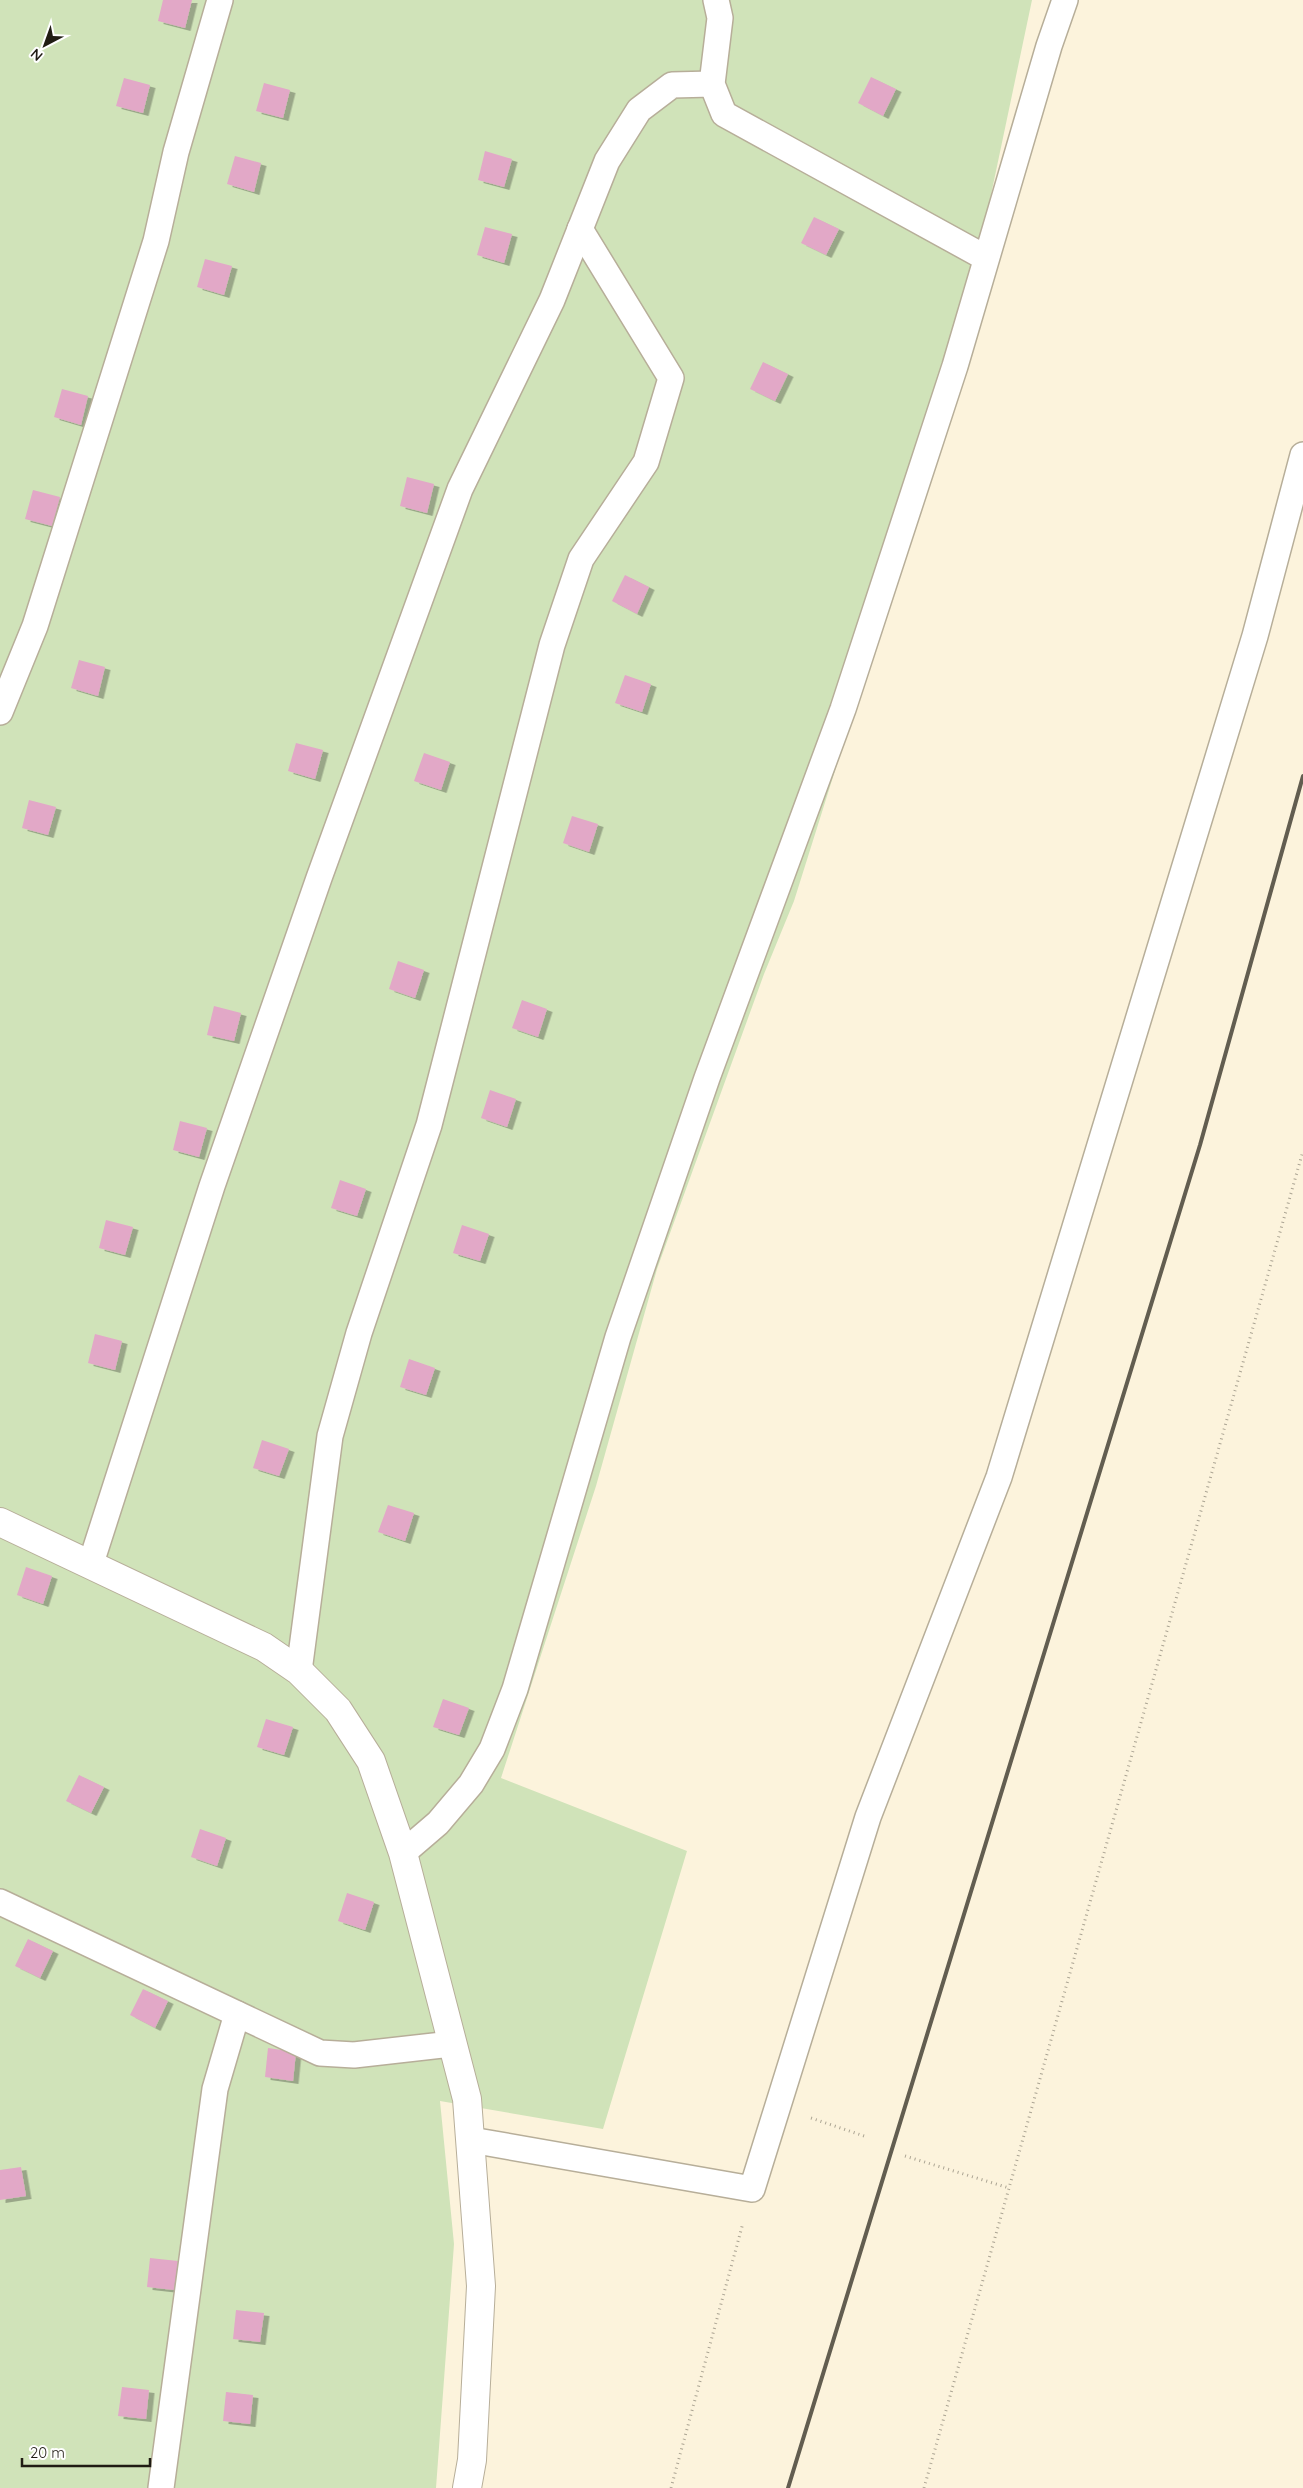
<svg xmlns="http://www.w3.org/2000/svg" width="1303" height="2488" viewBox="0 0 1303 2488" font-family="Quicksand,sans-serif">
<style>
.green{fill:#d0e3b9}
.building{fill:#e2a8c7;filter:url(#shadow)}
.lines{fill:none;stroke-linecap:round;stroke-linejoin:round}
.lane-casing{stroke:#b7ae99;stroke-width:28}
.street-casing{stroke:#b7ae99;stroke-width:30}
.path{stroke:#aba493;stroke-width:3;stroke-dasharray:1 4;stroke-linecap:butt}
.lane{stroke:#fff;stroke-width:25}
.street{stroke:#fff;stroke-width:28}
.rail{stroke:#625d50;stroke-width:4}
</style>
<defs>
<filter id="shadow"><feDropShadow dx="5.5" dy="3" stdDeviation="0" flood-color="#0004"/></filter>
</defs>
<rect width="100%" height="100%" fill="#fcf3dc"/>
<!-- green -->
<path class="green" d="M0,0H1032L952,380L861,688L794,901L764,974L657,1269L596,1486L501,1778L687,1851L603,2129L440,2101L454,2244L436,2488H0Z"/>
<!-- building -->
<g class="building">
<path d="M163,0H192L185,28L158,21Z"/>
<path d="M871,77L896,89L883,116L858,103Z"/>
<path d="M124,78L150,85L143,113L116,106Z"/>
<path d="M264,83L290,90L283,118L256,111Z"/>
<path d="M485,151L512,159L504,187L478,180Z"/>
<path d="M235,156L261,163L254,192L227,184Z"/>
<path d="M814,217L839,229L826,255L801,243Z"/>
<path d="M485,227L512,234L504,263L477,255Z"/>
<path d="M205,259L232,266L224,295L197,287Z"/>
<path d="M763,362L788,374L775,401L750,389Z"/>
<path d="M62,389L88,396L81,425L54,417Z"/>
<path d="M407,477L434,484L427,513L400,506Z"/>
<path d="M33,490L60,497L52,526L25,519Z"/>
<path d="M625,575L649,587L637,614L612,601Z"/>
<path d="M79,660L105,667L98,696L71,688Z"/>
<path d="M625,675L651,684L642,712L615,703Z"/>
<path d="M296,743L323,750L315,779L288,771Z"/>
<path d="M424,753L450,762L441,790L414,781Z"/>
<path d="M29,800L56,807L48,835L22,828Z"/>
<path d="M572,816L598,824L589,852L563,843Z"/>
<path d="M398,961L424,970L415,998L389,989Z"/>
<path d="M522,1000L547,1009L538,1037L512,1028Z"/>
<path d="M214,1006L241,1013L234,1041L207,1035Z"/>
<path d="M490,1090L516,1099L507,1127L481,1118Z"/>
<path d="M180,1121L207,1128L199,1157L173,1150Z"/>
<path d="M340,1180L366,1189L357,1216L331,1208Z"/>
<path d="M106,1220L133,1227L125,1255L99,1248Z"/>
<path d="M462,1225L489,1234L480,1261L453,1253Z"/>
<path d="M95,1334L122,1341L115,1370L88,1363Z"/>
<path d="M409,1359L435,1368L426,1395L400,1387Z"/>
<path d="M262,1440L289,1449L279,1476L253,1468Z"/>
<path d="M388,1505L414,1513L405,1541L378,1532Z"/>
<path d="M26,1567L52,1576L43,1604L17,1595Z"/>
<path d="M443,1699L469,1708L459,1735L433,1727Z"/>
<path d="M266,1719L293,1727L284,1755L257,1747Z"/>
<path d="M79,1775L104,1787L91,1813L66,1801Z"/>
<path d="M200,1829L226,1838L217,1866L191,1857Z"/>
<path d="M347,1893L374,1902L365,1930L338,1921Z"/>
<path d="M28,1939L53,1951L40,1978L15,1966Z"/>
<path d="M143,1989L168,2001L155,2028L130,2015Z"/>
<path d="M268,2048L296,2052L293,2081L265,2077Z"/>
<path d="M21,2167L26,2196L0,2200V2170Z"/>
<path d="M150,2258L178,2261L174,2290L147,2287Z"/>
<path d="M236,2310L264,2313L260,2342L233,2339Z"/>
<path d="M122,2387L149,2390L146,2419L118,2416Z"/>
<path d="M226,2392L253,2395L250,2424L223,2421Z"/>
</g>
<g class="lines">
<defs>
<g id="lane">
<path d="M716,0L720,18L712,84L724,114L986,258"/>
<path d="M0,712L35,626L156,241L176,152L220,0"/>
<path d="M91,1563L212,1186L319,878L460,489L552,300L607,161L639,110L672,85L712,84"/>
<path d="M299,1671L330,1436L359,1333L429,1125L552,645L581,559L646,462L671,378L580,229"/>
<path d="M403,1853L438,1823L471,1784L492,1749L515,1689L618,1337L707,1078L843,709L955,366L1049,46L1065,0"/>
<path d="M0,1902L320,2053L354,2055L451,2044"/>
<path d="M471,2140L752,2189L868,1817L999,1477L1255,636L1303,455"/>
<path d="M161,2488L215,2089L237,2014"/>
</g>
<path id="street" d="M0,1522L264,1647L299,1671L338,1710L371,1761L403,1853L467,2099L481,2286L472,2460L467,2488"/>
</defs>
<!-- lane casing -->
<use href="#lane" class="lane-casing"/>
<!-- street casing -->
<use href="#street" class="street-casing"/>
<!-- path -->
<g class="path">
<path d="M811,2118L867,2137"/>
<path d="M905,2156L1009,2188"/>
<path d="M671,2488L743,2223"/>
<path d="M924,2488L1303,1151"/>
</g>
<!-- lane -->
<use href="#lane" class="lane"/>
<!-- street -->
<use href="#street" class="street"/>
<!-- rail -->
<path class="rail" d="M788,2488L1200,1145L1303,776"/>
</g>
<!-- north arrow -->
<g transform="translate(45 45) rotate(221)" stroke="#ffffff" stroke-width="4" paint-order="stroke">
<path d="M0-4L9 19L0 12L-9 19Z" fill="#201c14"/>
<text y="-8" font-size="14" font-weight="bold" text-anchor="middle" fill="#201c14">N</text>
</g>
<!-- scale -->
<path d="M22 2458v8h128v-8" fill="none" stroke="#201c14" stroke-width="2.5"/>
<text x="30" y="2458" font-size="15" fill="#201c14" stroke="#ffffff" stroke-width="4" paint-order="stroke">20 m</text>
</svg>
